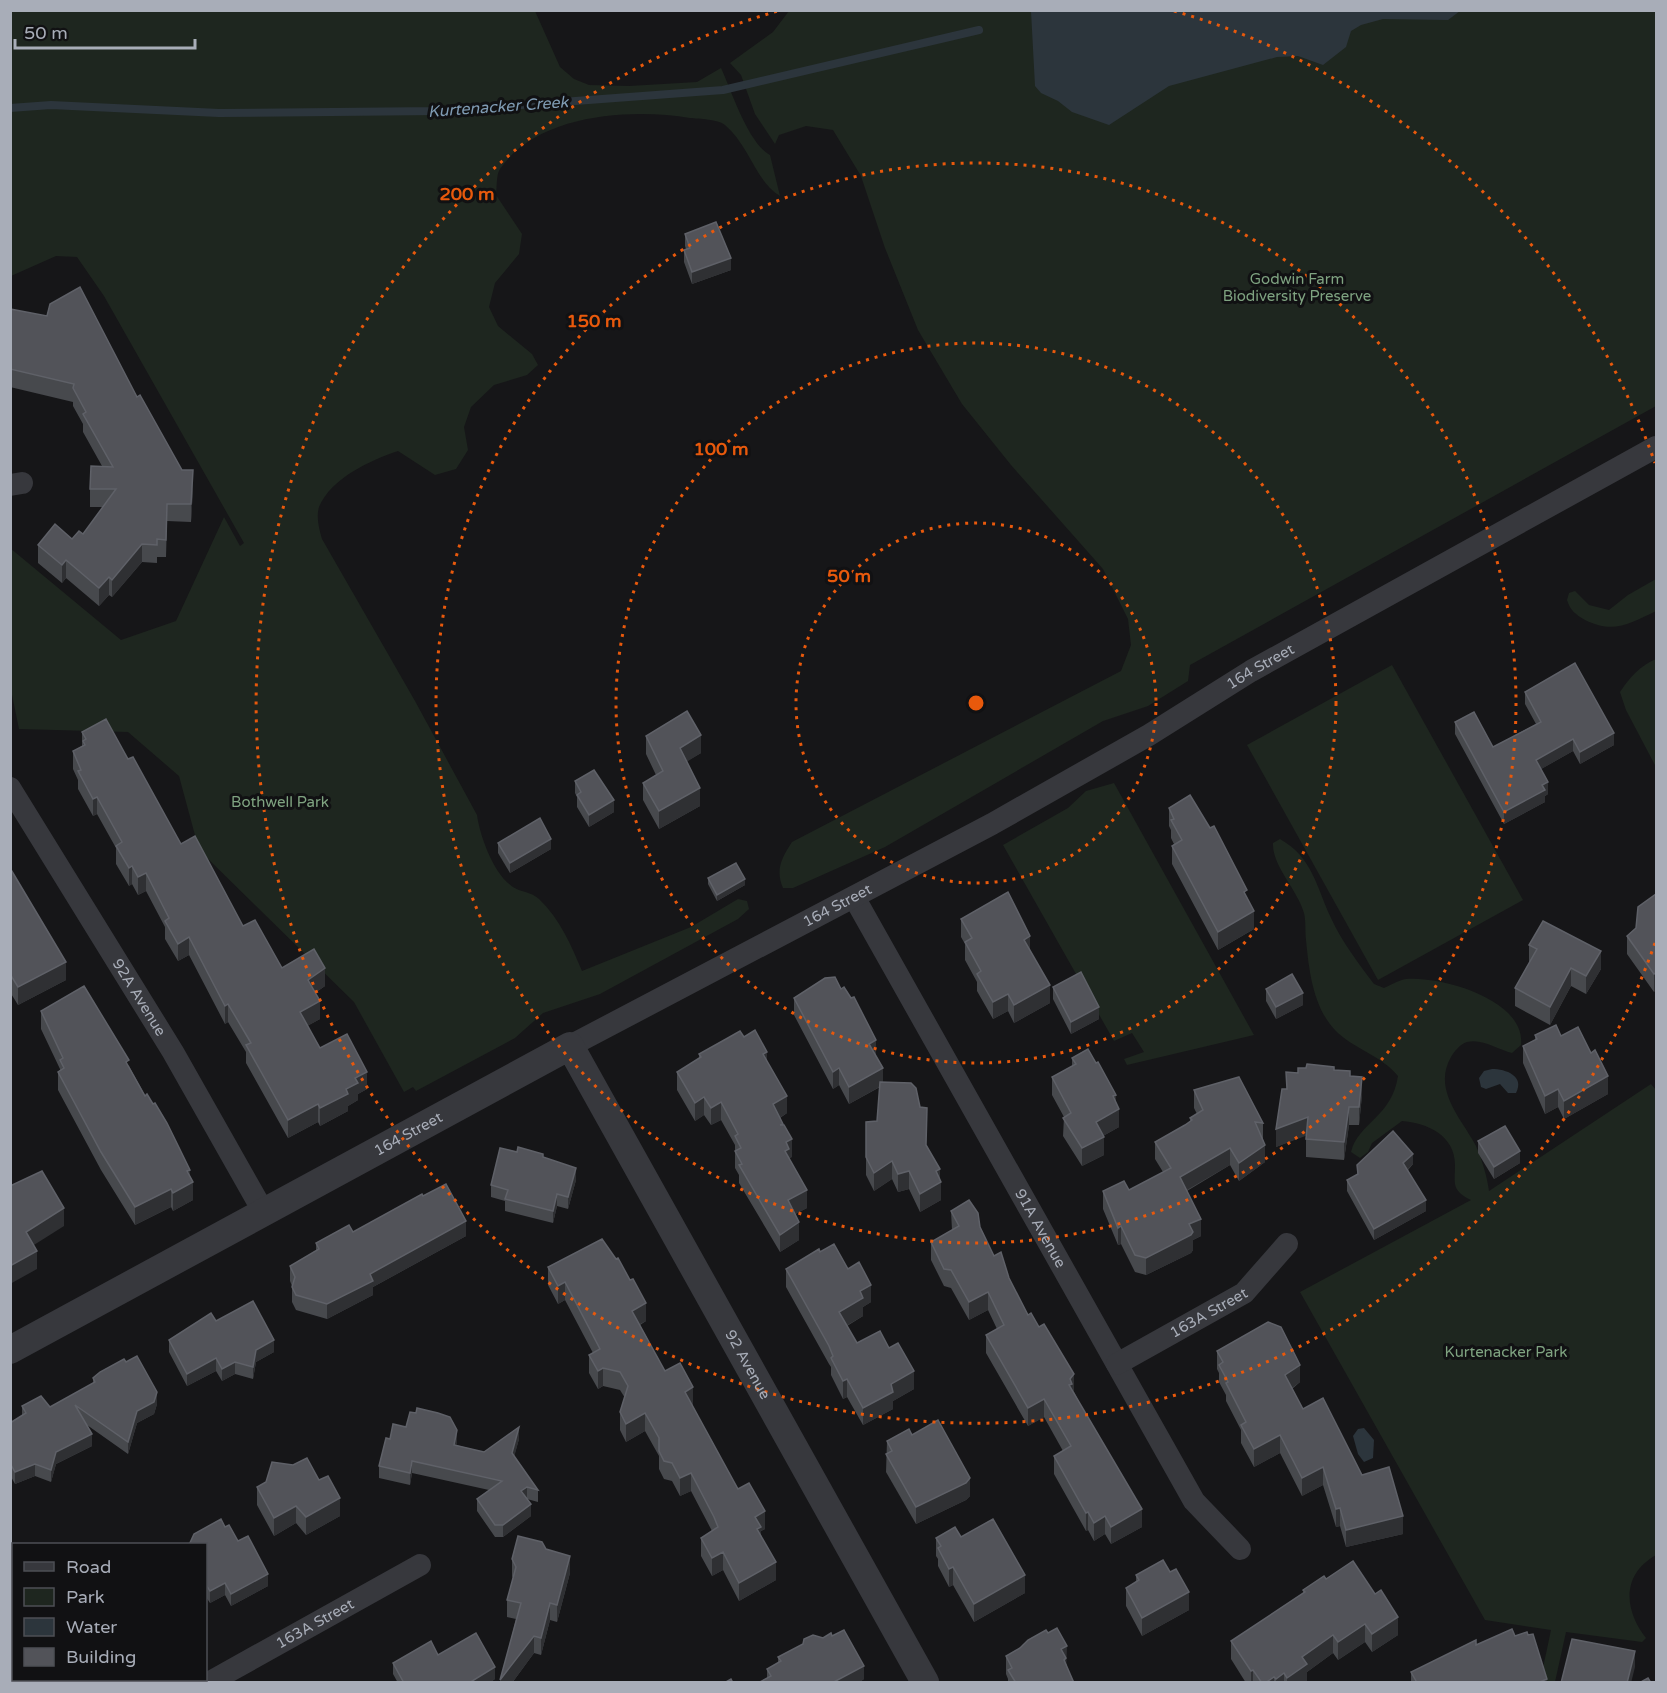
<svg xmlns="http://www.w3.org/2000/svg" width="1667" height="1693" viewBox="0 0 1667 1693" font-family="'Varela Round',sans-serif">
<style>
.green{fill:#1e261f}
.water{fill:#2c353c}
.lines{fill:none;stroke-linecap:round;stroke-linejoin:round}
.stream{stroke:#2c353c;stroke-width:8}
.minor{stroke:#37383d;stroke-width:22}
.tertiary{stroke:#37383d;stroke-width:28}
.wall{fill:#47494d}
.shaded-wall{fill:#2f3033}
.building{fill:#525359;stroke:#5f6168;stroke-width:1.5}
.ring{fill:none;stroke:#e8590c;stroke-width:3;stroke-dasharray:3 6}
.labels{text-anchor:middle;stroke-width:6;stroke-linejoin:round;paint-order:stroke}
.park-label{font-size:15px;fill:#7fa381;stroke:#111113}
.street-label{font-size:15px;fill:#a8adb8;stroke:#111113}
.water-label{font-size:16px;font-style:italic;fill:#7f9bb3;stroke:#111113}
.centre{fill:#e8590c;stroke:#111113;stroke-width:3}
.ring-label{font-size:18px;text-anchor:middle;font-weight:bold;fill:#e8590c;stroke:#111113;stroke-width:6;stroke-linejoin:round;paint-order:stroke}
</style>
<rect width="100%" height="100%" fill="#161618"/>
<!-- green -->
<g class="green">
<path d="M11,11H535L560,67L574,79L589,85L629,86L697,82L721,68C732,92 748,143 770,155L780,196C756,182 749,145 725,125C718,119 699,119 690,118C631,108 537,114 500,169C496,175 497,188 496,195L522,234L519,254L495,283L489,307L498,326L532,354L538,365L527,375L494,385L471,407L464,427L468,450L456,469L435,475L398,451C371,460 331,478 319,507C316,517 319,529 322,539L415,701L477,815C480,837 496,882 519,890C527,893 532,893 539,899C560,919 571,945 582,971L691,927L738,899L747,901L749,909L738,919L600,994L543,1013L515,1038L416,1091L413,1087L404,1092L354,1002L199,850L179,776L128,732L19,729L10,685V548L121,640L176,621L224,517L240,546L244,543L104,296L77,257L56,256L11,276Z"/>
<path d="M789,11H1656V406L1190,665L1188,681L1148,706L1103,721L885,847L793,888H783C775,870 782,857 792,842L1121,671L1131,645L1128,619L1103,569L1011,465L962,404L918,330L885,248L861,176L833,130L806,126L779,135L775,144L755,114L741,75L730,63L773,32Z"/>
<path d="M1656,579V611C1629,624 1614,634 1585,620C1576,615 1570,610 1567,600L1569,593L1575,591L1589,605L1609,610L1628,595Z"/>
<path d="M1656,659V767L1626,710L1620,692C1630,677 1640,666 1656,659Z"/>
<path d="M1392,665L1523,900L1378,980L1247,745Z"/>
<path d="M1114,783L1254,1035L1127,1065L1124,1059L1144,1052L1132,1033L1114,1041L1003,845L1068,808L1086,791Z"/>
<path d="M1280,839C1313,858 1316,886 1331,918C1342,942 1359,964 1374,984L1384,988C1391,985 1399,980 1406,979C1442,976 1526,1000 1521,1045L1512,1053C1499,1050 1482,1038 1467,1042C1460,1044 1454,1052 1451,1057C1432,1090 1462,1119 1476,1146C1482,1160 1487,1176 1489,1191L1651,1084L1656,1090V1555C1621,1575 1624,1610 1646,1638L1642,1642L1566,1632L1555,1682H1540L1551,1630L1485,1620L1300,1292L1471,1200C1451,1190 1455,1184 1455,1165C1455,1135 1427,1123 1402,1121L1372,1143L1368,1152L1360,1158L1351,1152C1358,1123 1392,1117 1398,1076C1381,1055 1353,1049 1335,1030C1313,1007 1309,970 1306,940C1305,931 1306,921 1304,913C1297,889 1272,866 1273,843Z"/>
</g>
<!-- water -->
<g class="water">
<path d="M1031,11V10L1460,11L1448,20L1383,19L1361,25L1351,31L1346,47L1323,65L1298,56L1277,57L1169,86L1109,125L1072,112L1058,101L1041,93L1035,86Z"/>
<path d="M1492,1069C1506,1069 1525,1076 1516,1093H1508L1500,1084L1486,1089L1481,1087L1479,1078L1484,1071Z"/>
<path d="M1364,1428L1374,1440L1373,1458L1364,1462L1358,1454L1353,1436L1358,1429Z"/>
</g>
<g class="lines">
<!-- stream -->
<path class="stream" d="M10,108L51,105L219,113L439,111L723,90L979,30"/>
<!-- minor -->
<g class="minor">
<path d="M10,485L22,483"/>
<path id="s1" d="M10,788L173,1052L263,1211"/>
<path id="s2" d="M854,897L1194,1501L1240,1549"/>
<path id="s3" d="M570,1046L992,824L1149,735L1251,671L1656,447"/>
<path id="s4" d="M1117,1364L1244,1293L1287,1244"/>
<path id="s5" d="M210,1682L420,1565"/>
</g>
<!-- tertiary -->
<path class="tertiary" id="s6" d="M10,1350L570,1046L925,1682"/>
</g>
<!-- wall -->
<g class="wall">
<path d="M685,234L731,270L692,284L684,262V250L686,249L685,246Z"/>
<path d="M10,309L137,397L193,488L191,522L167,521L166,557H157V563L142,562L112,597L109,595L99,606L66,578L62,583L38,563V545L72,539L83,534L103,507H90V489L102,466L83,432V424L73,406V402L10,387Z"/>
<path d="M1525,692L1614,745L1580,764L1573,751L1541,769L1548,794L1545,796V802L1504,824L1455,734V722L1493,747L1536,724L1525,704Z"/>
<path d="M82,732L128,759L181,844L243,926L282,968L325,986L315,993L320,1019L307,1026L320,1048L367,1089L358,1094V1100L348,1106V1111L320,1126L318,1122L288,1138L246,1063V1052L228,1022L225,1024L189,955L178,961L165,939V927L146,891L138,895L132,884L129,886L116,864V848L97,814L93,816L78,789V780L73,769V751L82,746Z"/>
<path d="M646,736L701,753L687,761L700,806L659,829L643,800V783L656,775L646,754Z"/>
<path d="M575,781L614,812L589,827L577,807V797L575,793Z"/>
<path d="M1169,808L1247,897L1254,929L1218,950L1172,864V846L1174,844L1171,838V830L1169,826Z"/>
<path d="M498,843L551,849L510,873L498,853Z"/>
<path d="M10,868L66,980L18,1005L10,992Z"/>
<path d="M708,878L745,885L717,901L708,884Z"/>
<path d="M1656,894L1654,992L1627,954V936L1636,928Z"/>
<path d="M961,919L1030,951L1050,1003L1014,1023L1008,1011L993,1019L977,991V982L965,960V944L961,937Z"/>
<path d="M1529,945L1601,969L1586,994L1571,986L1550,1025L1515,1006V988L1529,963Z"/>
<path d="M1053,987L1099,1019L1071,1034L1053,999Z"/>
<path d="M1266,989L1303,1005L1276,1019L1266,1001Z"/>
<path d="M794,998L876,1056L883,1082L927,1146L940,1179L941,1200L920,1212L909,1189L898,1192L892,1179L874,1191L866,1175V1122L877,1121L880,1087L849,1104L839,1085L833,1089L794,1015Z"/>
<path d="M41,1011L129,1066L190,1176L193,1200L173,1211L171,1207L135,1225L101,1170L58,1090V1072L60,1071V1069L41,1029Z"/>
<path d="M1535,1035L1561,1036L1608,1094L1564,1119L1558,1107L1545,1114L1523,1063V1046L1535,1040Z"/>
<path d="M744,1037L767,1061L787,1113L780,1118L783,1125L792,1157L789,1158L807,1208L795,1214L799,1240L780,1252L739,1183V1175L735,1168V1145L721,1120L711,1125L704,1115L695,1121L677,1090V1072L699,1058V1054Z"/>
<path d="M1072,1058L1116,1103L1119,1127L1103,1136L1104,1155L1082,1166L1063,1136L1064,1117L1052,1095V1077L1072,1066Z"/>
<path d="M1334,1070L1350,1076L1362,1095L1359,1125H1349L1344,1160L1306,1157V1135L1276,1147L1298,1073Z"/>
<path d="M1194,1090L1263,1123V1140L1265,1162L1239,1181L1230,1165L1187,1191L1201,1236L1193,1240V1250L1191,1253L1146,1275L1135,1272L1121,1244L1118,1245L1103,1209V1191L1129,1190L1163,1172L1155,1159V1142L1185,1125L1190,1122V1118L1197,1114L1194,1108Z"/>
<path d="M1478,1141L1520,1163L1494,1179L1478,1153Z"/>
<path d="M517,1152L543,1157L576,1180L568,1209L557,1206L553,1223L505,1211V1201L491,1197V1185Z"/>
<path d="M1413,1164L1408,1170L1426,1211L1374,1240L1347,1191V1180L1357,1175V1165Z"/>
<path d="M423,1196L466,1236L373,1287V1295L327,1319L296,1310L292,1302V1286L290,1281V1266L316,1251V1243L353,1232Z"/>
<path d="M951,1211L980,1227L994,1256L1009,1278L1028,1315L1074,1392L1142,1527L1111,1544L1105,1534L1094,1541L1088,1530L1086,1531L1054,1474V1456L1063,1451L1044,1417L1028,1426L986,1353V1335L997,1329L988,1310L969,1320L951,1288L944,1286L931,1260V1242L952,1230Z"/>
<path d="M820,1252L848,1269L871,1302L863,1307V1316L847,1326L857,1343L889,1348L914,1389L893,1401V1409L863,1425L847,1397L843,1399L831,1375V1367L829,1364L786,1287V1269Z"/>
<path d="M548,1267L646,1321L640,1325L665,1371L693,1405H692L738,1489L765,1529L761,1531V1535L776,1580L739,1601L723,1570L712,1576L701,1556V1538L712,1531L691,1491L680,1496L672,1481L664,1479L659,1469V1456L645,1431L626,1442L620,1430V1412L625,1398L620,1390L603,1386L598,1389L589,1373V1355L593,1353L565,1300L558,1304L548,1285Z"/>
<path d="M216,1321L274,1352L256,1362L253,1379L235,1374L222,1381L216,1371L187,1386L169,1352V1340Z"/>
<path d="M1217,1351L1300,1382L1292,1389L1303,1409L1362,1475L1403,1534L1346,1547L1340,1526L1336,1527L1323,1485L1302,1496L1280,1453L1254,1467L1241,1443V1430L1226,1401V1395L1219,1382V1373L1217,1369Z"/>
<path d="M93,1378L157,1404L154,1414L137,1423L128,1454L87,1425L92,1446L56,1464L51,1482L35,1476L15,1484L10,1475V1423L22,1415V1406L50,1407L93,1383Z"/>
<path d="M912,1435L970,1496L966,1500L916,1524L886,1472L887,1441Z"/>
<path d="M519,1439L514,1456L538,1490V1502L527,1499L531,1516L503,1537H495L477,1511V1499L489,1490L412,1473L410,1485L379,1478V1466L457,1442L456,1445L484,1452Z"/>
<path d="M319,1480L340,1516L306,1535L296,1523L274,1536L257,1505V1487Z"/>
<path d="M225,1527L238,1541L268,1586L231,1606L225,1595L210,1603L206,1597V1545Z"/>
<path d="M961,1537L1025,1593L974,1622L953,1585L949,1587L938,1566V1559L936,1556V1538Z"/>
<path d="M546,1549L570,1573L557,1622L550,1620L541,1655L534,1653L512,1683H500L516,1619L507,1617V1600L513,1578L512,1576V1559Z"/>
<path d="M1136,1575L1189,1610L1142,1636L1126,1606V1588L1136,1582Z"/>
<path d="M1326,1579L1398,1635L1372,1652L1365,1642L1338,1660L1333,1653L1307,1672V1682L1246,1683L1231,1659V1641L1303,1593V1590Z"/>
<path d="M14,1622V1680H76L71,1683H10L12,1623Z"/>
<path d="M1515,1636L1547,1683H1411V1672L1476,1645Z"/>
<path d="M438,1655L495,1679L489,1683H398L393,1674V1663Z"/>
<path d="M1006,1656L1067,1664L1066,1666L1074,1683H1008V1679L1006,1674Z"/>
<path d="M778,1657L864,1679L858,1683H758L767,1678V1669L778,1663Z"/>
</g>
<!-- shaded-wall -->
<g class="shaded-wall">
<path d="M731,258V270L692,284V272Z"/>
<path d="M193,470V488L191,522V504Z"/>
<path d="M142,544V562L112,597V580Z"/>
<path d="M66,560V578L62,583V565Z"/>
<path d="M109,577V595L99,606V588Z"/>
<path d="M1614,733V745L1580,764V752Z"/>
<path d="M701,735V753L680,766V748Z"/>
<path d="M1573,739V751L1536,772V760Z"/>
<path d="M1548,782V794L1545,796V802L1504,824V812Z"/>
<path d="M700,788V806L659,829V811Z"/>
<path d="M97,797V814L93,816V799Z"/>
<path d="M614,800V812L589,827V815Z"/>
<path d="M551,839V849L510,873V863Z"/>
<path d="M132,866V884L129,886V868Z"/>
<path d="M146,873V891L138,895V877Z"/>
<path d="M745,879V885L717,901V895Z"/>
<path d="M1254,911V929L1218,950V932Z"/>
<path d="M1030,936V954L1024,940Z"/>
<path d="M189,937V955L178,961V944Z"/>
<path d="M1601,951V969L1586,994V976Z"/>
<path d="M66,962V980L18,1005V987Z"/>
<path d="M325,968V986L308,998V980Z"/>
<path d="M1571,968V986L1550,1025V1007Z"/>
<path d="M1656,973V991L1654,992V974Z"/>
<path d="M1050,985V1003L1014,1023V1005Z"/>
<path d="M1303,993V1005L1276,1019V1007Z"/>
<path d="M1008,994V1011L993,1019V1002Z"/>
<path d="M320,1001V1019L300,1030V1012Z"/>
<path d="M228,1004V1022L225,1024V1006Z"/>
<path d="M1099,1007V1019L1071,1034V1022Z"/>
<path d="M876,1040V1057L869,1044Z"/>
<path d="M767,1052V1069L763,1054Z"/>
<path d="M839,1068V1085L833,1089V1072Z"/>
<path d="M883,1068V1085L849,1104V1087Z"/>
<path d="M367,1072V1089L358,1094V1100L348,1106V1111L320,1126V1108L346,1089L355,1078Z"/>
<path d="M1608,1076V1094L1564,1119V1101Z"/>
<path d="M1362,1077V1095L1359,1125V1107Z"/>
<path d="M1558,1089V1107L1545,1114V1096Z"/>
<path d="M1116,1095V1111L1119,1109V1127L1096,1140V1122L1113,1096Z"/>
<path d="M787,1096V1113L773,1122V1104Z"/>
<path d="M704,1097V1115L695,1121V1103Z"/>
<path d="M721,1102V1120L711,1125V1108Z"/>
<path d="M318,1104V1122L288,1138V1120Z"/>
<path d="M1349,1107V1125L1344,1160V1142Z"/>
<path d="M1308,1117V1135L1276,1147V1129Z"/>
<path d="M1104,1137V1155L1082,1166V1148Z"/>
<path d="M792,1139V1157L789,1158L785,1169L786,1142Z"/>
<path d="M1265,1145V1162L1239,1181V1163Z"/>
<path d="M1230,1148V1165L1180,1194V1177Z"/>
<path d="M1520,1151V1163L1494,1179V1167Z"/>
<path d="M1413,1154V1164L1403,1174V1163Z"/>
<path d="M892,1161V1179L874,1191V1173Z"/>
<path d="M576,1168V1180L568,1209V1197Z"/>
<path d="M940,1169V1183L941,1182V1200L920,1212V1194L936,1171Z"/>
<path d="M190,1170V1183L193,1182V1200L173,1211V1193L187,1171Z"/>
<path d="M909,1171V1189L898,1192V1174Z"/>
<path d="M171,1189V1207L135,1225V1207Z"/>
<path d="M807,1190V1208L788,1218V1200Z"/>
<path d="M557,1194V1206L553,1223V1211Z"/>
<path d="M1426,1200V1211L1374,1240V1229Z"/>
<path d="M64,1208V1226L26,1250V1232Z"/>
<path d="M1201,1219V1236L1193,1240V1250L1191,1253L1146,1275V1258L1189,1224Z"/>
<path d="M466,1221V1236L373,1287V1295L327,1319V1304L370,1274Z"/>
<path d="M799,1222V1240L780,1252V1235Z"/>
<path d="M1121,1226V1244L1118,1245V1228Z"/>
<path d="M37,1251V1269L10,1284V1266Z"/>
<path d="M565,1282V1300L558,1304V1286Z"/>
<path d="M871,1285V1302L863,1307V1316L839,1330V1312L860,1291Z"/>
<path d="M988,1292V1310L969,1320V1302Z"/>
<path d="M646,1303V1321L632,1328V1311Z"/>
<path d="M274,1340V1352L256,1362L253,1379V1367L256,1350Z"/>
<path d="M216,1358V1371L187,1386V1374Z"/>
<path d="M235,1362V1374L222,1381V1369Z"/>
<path d="M1300,1365V1382L1285,1393V1375Z"/>
<path d="M603,1368V1386L598,1389V1371Z"/>
<path d="M914,1371V1389L893,1401V1409L863,1425V1408L891,1384Z"/>
<path d="M1074,1374V1392L1072,1394L1069,1385L1070,1379Z"/>
<path d="M847,1379V1397L843,1399V1381Z"/>
<path d="M693,1387V1405L685,1409V1392Z"/>
<path d="M157,1392V1404L154,1414L137,1423L128,1454V1442L137,1411Z"/>
<path d="M1044,1399V1417L1028,1426V1408Z"/>
<path d="M645,1413V1431L626,1442V1424Z"/>
<path d="M519,1427V1439L512,1465V1453Z"/>
<path d="M457,1430V1442L454,1457V1445Z"/>
<path d="M92,1434V1446L56,1464L51,1482V1470L56,1452Z"/>
<path d="M1280,1435V1453L1254,1467V1449Z"/>
<path d="M412,1461V1473L410,1485V1473Z"/>
<path d="M35,1464V1476L15,1484V1472Z"/>
<path d="M1323,1467V1485L1302,1496V1478Z"/>
<path d="M691,1473V1491L680,1496V1478Z"/>
<path d="M970,1478V1496L966,1500L916,1524V1507Z"/>
<path d="M527,1487V1499L521,1491Z"/>
<path d="M340,1498V1516L306,1535V1517Z"/>
<path d="M531,1504V1516L503,1537V1525Z"/>
<path d="M296,1506V1523L274,1536V1518Z"/>
<path d="M1340,1508V1526L1336,1527V1509Z"/>
<path d="M1142,1509V1527L1111,1544V1527Z"/>
<path d="M765,1511V1529L761,1531V1545L755,1517Z"/>
<path d="M1088,1512V1530L1086,1531V1513Z"/>
<path d="M1105,1516V1534L1094,1541V1523Z"/>
<path d="M1403,1516V1534L1346,1547V1530Z"/>
<path d="M723,1552V1570L712,1576V1558Z"/>
<path d="M570,1556V1573L557,1622V1605Z"/>
<path d="M776,1562V1580L739,1601V1583Z"/>
<path d="M953,1567V1585L949,1587V1569Z"/>
<path d="M268,1574V1586L231,1606V1594Z"/>
<path d="M1025,1575V1593L974,1622V1604Z"/>
<path d="M225,1583V1595L210,1603V1591Z"/>
<path d="M1189,1592V1610L1142,1636V1618Z"/>
<path d="M550,1603V1620L541,1655V1638Z"/>
<path d="M1398,1617V1635L1372,1652V1634Z"/>
<path d="M1365,1624V1642L1338,1660V1642Z"/>
<path d="M1333,1635V1653L1307,1672V1682L1287,1683V1678L1302,1657Z"/>
<path d="M534,1636V1653L512,1683H500V1680Z"/>
<path d="M1067,1646L1066,1676L1061,1649Z"/>
<path d="M1635,1651V1667L1631,1683H1627Z"/>
<path d="M864,1666V1679L858,1683H832Z"/>
<path d="M495,1667V1679L489,1683H469Z"/>
<path d="M1253,1670V1683H1251V1671Z"/>
<path d="M1284,1673V1683H1276V1679Z"/>
<path d="M1274,1677V1683H1265Z"/>
<path d="M1547,1679V1683H1537Z"/>
<path d="M25,1680H33V1683H19Z"/>
<path d="M65,1680H76L71,1683H61Z"/>
</g>
<!-- building -->
<g class="building">
<path d="M716,222L731,258L692,272L684,250L690,248L685,234Z"/>
<path d="M80,287L137,397L140,395L182,470H193L191,504H167L166,540L157,539V545L142,544L112,580L109,577L99,588L66,560L62,565L38,545L55,524L72,539L79,531L83,534L116,489H90L91,466L113,467L83,414L86,412L73,388L74,384L10,369V309L47,316L50,304Z"/>
<path d="M1575,663L1614,733L1580,752L1573,739L1536,760L1548,782L1542,785L1545,790L1504,812L1455,722L1474,712L1493,747L1541,722L1525,692Z"/>
<path d="M687,711L701,735L680,748L700,788L659,811L643,783L663,771L646,736Z"/>
<path d="M106,719L128,759L133,757L181,844L195,836L243,926L255,920L282,968L314,949L325,968L308,980L320,1001L300,1012L320,1048L347,1034L367,1072L355,1078L358,1083L346,1089L348,1094L320,1108L318,1104L288,1120L246,1045L251,1043L228,1004L225,1006L189,937L178,944L165,921L169,918L146,873L138,877L132,866L129,868L116,846L122,842L97,797L93,799L78,771L81,770L73,751L85,745L83,741L86,739L82,732Z"/>
<path d="M594,770L614,800L589,815L577,795L581,792L575,781Z"/>
<path d="M1190,795L1210,828L1214,826L1247,890L1244,892L1254,911L1218,932L1172,846L1182,840L1171,820L1174,819L1169,808Z"/>
<path d="M540,818L551,839L510,863L498,843Z"/>
<path d="M736,863L745,879L717,895L708,878Z"/>
<path d="M10,868L66,962L18,987L10,974Z"/>
<path d="M1008,892L1030,936L1024,940L1050,985L1014,1005L1008,994L993,1002L977,974L981,971L965,942L972,938L961,919Z"/>
<path d="M1656,894V973L1654,974L1627,936L1636,928L1638,907Z"/>
<path d="M1543,921L1601,951L1586,976L1571,968L1550,1007L1515,988L1537,949L1529,945Z"/>
<path d="M1081,972L1099,1007L1071,1022L1053,987Z"/>
<path d="M1292,974L1303,993L1276,1007L1266,989Z"/>
<path d="M835,977L841,989L844,987L851,998L854,997L876,1040L869,1044L883,1068L849,1087L839,1068L833,1072L794,998L825,978Z"/>
<path d="M84,986L129,1060L126,1062L145,1096L147,1094L153,1104L155,1103L167,1123L190,1170L187,1171L193,1182L173,1193L171,1189L135,1207L101,1152L58,1072L64,1068L60,1060L63,1058L41,1011Z"/>
<path d="M1556,1025L1561,1036L1578,1027L1591,1053L1595,1050L1608,1076L1564,1101L1558,1089L1545,1096L1523,1046L1537,1039L1535,1035Z"/>
<path d="M755,1030L767,1052L763,1054L787,1096L773,1104L783,1124L780,1125H784L792,1139L786,1142L789,1149L785,1151L807,1190L788,1200L799,1222L780,1235L739,1165L742,1164L735,1151L741,1148L735,1136L738,1134L721,1102L711,1108L704,1097L695,1103L677,1072L701,1057L699,1054L726,1039L740,1031L744,1037Z"/>
<path d="M1088,1049L1096,1063L1098,1062L1116,1095L1113,1096L1119,1109L1096,1122L1104,1137L1082,1148L1063,1118L1071,1113L1052,1077L1076,1064L1072,1058Z"/>
<path d="M1307,1064L1334,1067V1070L1350,1071V1076L1362,1077L1359,1107H1349L1344,1142L1306,1139L1308,1117L1276,1129L1282,1089H1287L1286,1072L1298,1073V1068H1306Z"/>
<path d="M1239,1077L1263,1123L1255,1122L1265,1145L1239,1163L1230,1148L1180,1177L1201,1219L1189,1224L1193,1232L1191,1235L1146,1258L1135,1255L1121,1226L1118,1228L1103,1191L1124,1181L1129,1190L1171,1168L1155,1142L1185,1125L1192,1120L1190,1118L1203,1110L1194,1090Z"/>
<path d="M880,1082L911,1083L916,1088L920,1107L927,1108L926,1145L940,1169L936,1171L941,1182L920,1194L909,1171L898,1174L892,1161L874,1173L866,1157V1122L877,1121Z"/>
<path d="M1505,1126L1520,1151L1494,1167L1478,1141Z"/>
<path d="M1393,1131L1413,1154L1403,1163L1426,1200L1374,1229L1347,1180L1358,1174L1357,1165Z"/>
<path d="M518,1147L543,1154V1157L576,1168L568,1197L557,1194L553,1211L505,1199L508,1190L491,1185L500,1148L517,1152Z"/>
<path d="M42,1171L64,1208L26,1232L37,1251L10,1266V1186Z"/>
<path d="M446,1184L466,1221L370,1274L373,1281L327,1304L296,1295L292,1287L295,1277L290,1266L319,1249L316,1243L349,1225L353,1232L422,1194L423,1196Z"/>
<path d="M969,1200L978,1213L980,1227L994,1256L1001,1252L1009,1278L1028,1315L1031,1313L1039,1327L1044,1324L1074,1374L1070,1379L1072,1384L1069,1385L1142,1509L1111,1527L1105,1516L1094,1523L1088,1512L1086,1513L1054,1456L1071,1446L1044,1399L1028,1408L986,1335L1004,1325L988,1292L969,1302L951,1270L944,1269L931,1242L959,1226L951,1211Z"/>
<path d="M602,1239L616,1259L618,1258L630,1280L633,1279L646,1303L632,1311L665,1371L680,1363L693,1387L685,1392L738,1489L749,1483L765,1511L755,1517L761,1527L757,1529L776,1562L739,1583L723,1552L712,1558L701,1538L718,1527L714,1517L691,1473L680,1478L672,1463L664,1461L659,1451V1438L645,1413L626,1424L620,1412L628,1386L620,1372L603,1368L598,1371L589,1355L600,1349L565,1282L558,1286L548,1267Z"/>
<path d="M834,1244L848,1269L859,1262L871,1285L860,1291L863,1298L839,1312L857,1343L880,1331L889,1348L898,1343L914,1371L891,1384L893,1392L863,1408L847,1379L843,1381L831,1358L833,1356L829,1346L786,1269L819,1249L820,1252Z"/>
<path d="M253,1301L274,1340L256,1350L253,1367L235,1362L222,1369L216,1358L187,1374L169,1340L211,1313L216,1321Z"/>
<path d="M1268,1322L1281,1327L1300,1365L1285,1375L1303,1409L1323,1398L1362,1475L1389,1467L1403,1516L1346,1530L1340,1508L1336,1509L1323,1467L1302,1478L1280,1435L1254,1449L1241,1425L1246,1422L1226,1383L1228,1382L1219,1365L1223,1362L1217,1351Z"/>
<path d="M137,1356L157,1392L154,1402L137,1411L128,1442L75,1405L92,1434L56,1452L51,1470L35,1464L15,1472L10,1463V1423L26,1413L22,1406L41,1396L50,1407L95,1382L93,1378L100,1372L124,1359L126,1362Z"/>
<path d="M417,1408L438,1413L450,1417L457,1430L454,1445L484,1452L519,1427L512,1453L538,1490L527,1487L521,1491L531,1504L503,1525H495L477,1499L502,1481L412,1461L410,1473L379,1466L386,1438L390,1439L393,1424L406,1427L410,1412L416,1413Z"/>
<path d="M938,1420L970,1478L966,1483L916,1507L886,1454L892,1451L887,1441L909,1429L912,1435Z"/>
<path d="M307,1458L319,1480L328,1476L340,1498L306,1517L296,1506L274,1518L257,1487L266,1482L272,1462L293,1465Z"/>
<path d="M221,1519L225,1527L229,1525L238,1541L248,1536L268,1574L231,1594L225,1583L210,1591L206,1585V1545H189L194,1534Z"/>
<path d="M993,1519L1025,1575L974,1604L953,1567L949,1569L938,1548L941,1546L936,1538L955,1527L961,1537Z"/>
<path d="M518,1536L542,1542L546,1549L570,1556L557,1605L550,1603L541,1638L534,1636L500,1680L521,1603L507,1600L516,1567L512,1559Z"/>
<path d="M1163,1560L1170,1572L1176,1569L1189,1592L1142,1618L1126,1588L1139,1580L1136,1575Z"/>
<path d="M1353,1561L1375,1594L1381,1590L1398,1617L1372,1634L1365,1624L1338,1642L1333,1635L1302,1657L1307,1664L1287,1678L1284,1673L1276,1679L1274,1677L1265,1683H1262L1253,1670L1251,1671L1231,1641L1305,1592L1303,1590L1324,1576L1326,1579Z"/>
<path d="M1057,1628L1067,1646L1061,1649L1066,1658L1064,1660L1074,1683H1016L1008,1670L1012,1668L1006,1656L1020,1648L1028,1640L1046,1630L1048,1633Z"/>
<path d="M1512,1629L1515,1636L1527,1632L1528,1635L1533,1634L1547,1679L1537,1683H1413L1416,1681L1411,1672L1476,1640V1645Z"/>
<path d="M844,1630L864,1666L832,1683H758L771,1676L767,1669L781,1661L778,1657L803,1644L804,1639L813,1635L823,1638L831,1633L832,1636Z"/>
<path d="M476,1633L495,1667L469,1683H404L393,1663L431,1641L438,1655Z"/>
<path d="M14,1635V1680H25L19,1683H10V1637Z"/>
<path d="M1572,1639L1635,1651L1627,1683H1561Z"/>
<path d="M1648,1678L1651,1683H1639Z"/>
<path d="M731,1679L733,1683H724Z"/>
<path d="M35,1680H67L61,1683H37Z"/>
</g>
<!-- distance rings -->
<g class="ring">
<circle cx="976" cy="703" r="180"/>
<circle cx="976" cy="703" r="360"/>
<circle cx="976" cy="703" r="540"/>
<path d="M1655 943A720 720 0 1 1 778 11M1174 11A720 720 0 0 1 1655 463"/>
</g>
<g class="labels">
<!-- park labels -->
<g class="park-label">
<text x="1297" y="284">Godwin Farm<tspan x="1297" dy="17">Biodiversity Preserve</tspan></text>
<text x="280" y="807">Bothwell Park</text>
<text x="1506" y="1357">Kurtenacker Park</text>
</g>
<!-- street labels -->
<g class="street-label">
<text dy="5" stroke="none"><textPath href="#s3" startOffset="788">164 Street</textPath></text>
<text dy="5" stroke="none"><textPath href="#s3" startOffset="302">164 Street</textPath></text>
<text dy="5" stroke="none"><textPath href="#s1" startOffset="246">92A Avenue</textPath></text>
<text dy="5" stroke="none"><textPath href="#s6" startOffset="453">164 Street</textPath></text>
<text dy="5" stroke="none"><textPath href="#s2" startOffset="380">91A Avenue</textPath></text>
<text dy="5" stroke="none"><textPath href="#s4" startOffset="105">163A Street</textPath></text>
<text dy="5" stroke="none"><textPath href="#s6" startOffset="1002">92 Avenue</textPath></text>
<text dy="5" stroke="none"><textPath href="#s5" startOffset="120">163A Street</textPath></text>
</g>
<!-- water labels -->
<g class="water-label">
<text transform="translate(498 106) rotate(-4)" y="6">Kurtenacker Creek</text>
</g>
</g>
<circle cx="976" cy="703" r="9" class="centre"/>
<g class="ring-label">
<text x="467" y="200">200 m</text>
<text x="594" y="327">150 m</text>
<text x="721" y="455">100 m</text>
<text x="849" y="582">50 m</text>
</g>
<!-- border -->
<rect width="1667" height="1693" fill="none" stroke="#a8adb8" stroke-width="24"/>
<!-- legend -->
<rect x="12" y="1543" width="195" height="138" fill="#111113" stroke="#4d4f55" stroke-width="1.5"/>
<rect x="24" y="1562" width="30" height="9" fill="#37383d" stroke="#4d4f55" stroke-width="1.5"/>
<text x="66" y="1573" font-size="18" fill="#a8adb8">Road</text>
<rect x="24" y="1588" width="30" height="18" fill="#1e261f" stroke="#4d4f55" stroke-width="1.5"/>
<text x="66" y="1603" font-size="18" fill="#a8adb8">Park</text>
<rect x="24" y="1618" width="30" height="18" fill="#2c353c" stroke="#4d4f55" stroke-width="1.5"/>
<text x="66" y="1633" font-size="18" fill="#a8adb8">Water</text>
<rect x="24" y="1648" width="30" height="18" fill="#525359" stroke="#4d4f55" stroke-width="1.5"/>
<text x="66" y="1663" font-size="18" fill="#a8adb8">Building</text>
<!-- scale -->
<path d="M15 39v9h180v-9" fill="none" stroke="#a8adb8" stroke-width="3"/>
<text x="24" y="39" font-size="18" fill="#a8adb8" stroke="#111113" stroke-width="4.5" paint-order="stroke">50 m</text>
</svg>
